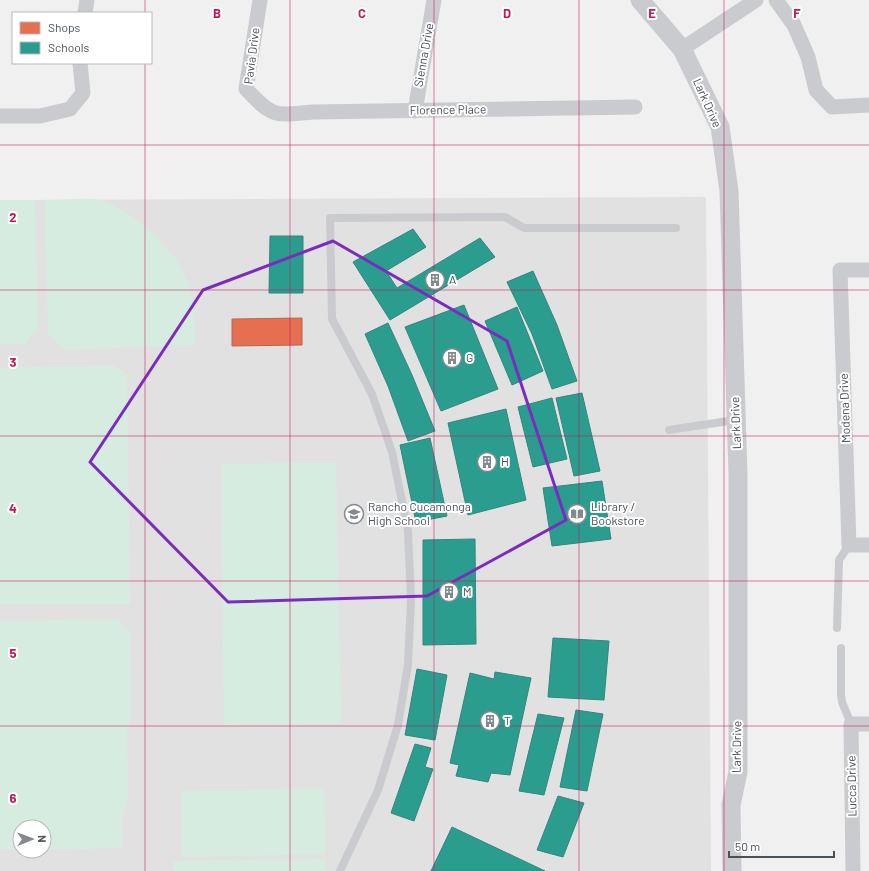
<svg xmlns="http://www.w3.org/2000/svg" width="869" height="871" viewBox="0 0 869 871" font-family="Barlow,sans-serif">
<style>
.education{fill:#e2e1e1;fill-rule:evenodd}
.green{fill:#d7ece0}
.shops{fill:#e76f51;stroke:#b86653}
.schools{fill:#2a9d8f;stroke:#33867f}
.lines{fill:none;stroke-linecap:round;stroke-linejoin:round}
.service{stroke:#cacbce;stroke-width:8}
.minor{stroke:#cacbce;stroke-width:15}
.tertiary{stroke:#cacbce;stroke-width:19}
.marked{fill:none;stroke:#7b2cbf;stroke-width:3;stroke-linejoin:round}
.grid{fill:none;stroke:#c2185b;stroke-width:1;stroke-opacity:0.55}
.labels{text-anchor:middle;stroke-width:4;stroke-linejoin:round;paint-order:stroke}
.street-label{font-size:12px;fill:#495159;stroke:#fff}
.poi-label{font-size:12px;fill:#495159;stroke:#fff;text-anchor:start}
.grid-label{font-size:13px;text-anchor:middle;font-weight:bold;fill:#c2185b;stroke:#fff;stroke-width:4;stroke-linejoin:round;paint-order:stroke}
</style>
<rect width="100%" height="100%" fill="#f0f0f0"/>
<!-- education -->
<path class="education" d="M706,197L711,871H0V200ZM20,827H44V851H20Z"/>
<!-- green -->
<g class="green">
<path d="M0,200H35L38,329L24,344H0Z"/>
<path d="M45,200C58,200 89,197 100,200C131,210 172,245 185,276C195,297 194,322 195,345L64,350L48,334Z"/>
<path d="M112,365L127,374L130,604H0V368Z"/>
<path d="M336,462L341,724L224,725L221,464Z"/>
<path d="M118,619L130,631L131,712L127,733L128,796L122,822V848L44,850V827H20V850H0V621Z"/>
<path d="M324,788L325,854L182,857V791Z"/>
<path d="M325,859L326,871H173V861Z"/>
</g>
<!-- shops -->
<path class="shops" d="M302,318V345L232,346V319Z"/>
<!-- schools -->
<g class="schools">
<path d="M413,229L426,247L386,271L397,288L480,238L495,257L390,320L353,262Z"/>
<path d="M270,236H303V293H269Z"/>
<path d="M533,271L557,325L577,381L552,389L532,334L507,282Z"/>
<path d="M464,305L498,389L441,411L405,327Z"/>
<path d="M517,307L543,371L512,385L485,321Z"/>
<path d="M388,323L412,375L435,431L408,441L388,386L365,334Z"/>
<path d="M582,393L600,471L574,476L556,398Z"/>
<path d="M552,398L567,459L533,467L518,407Z"/>
<path d="M506,409L526,500L468,515L448,423Z"/>
<path d="M430,438L447,516L416,522L400,445Z"/>
<path d="M602,481L611,539L552,546L543,488Z"/>
<path d="M475,539L476,644L423,645V540Z"/>
<path d="M553,638L609,641L604,700L548,697Z"/>
<path d="M417,669L447,675L435,740L405,735Z"/>
<path d="M495,672L531,678L510,775L491,773L488,782L456,776L459,765L450,763L470,673L494,679Z"/>
<path d="M576,710L603,714L587,791L560,787Z"/>
<path d="M538,714L564,718L544,795L519,791Z"/>
<path d="M415,744L431,748L425,767L433,769L414,821L391,813Z"/>
<path d="M558,796L584,803L563,857L537,850Z"/>
<path d="M452,827L545,871H431Z"/>
</g>
<g class="lines">
<!-- service -->
<g class="service">
<path d="M669,430L735,420"/>
<path d="M837,628L839,560L849,545"/>
<path d="M841,648V694L842,702L851,724"/>
<path d="M340,871L378,790L398,725L408,665L411,599L408,531L392,452L372,394L332,319L330,218L505,217L524,228H676"/>
</g>
<!-- minor -->
<g class="minor">
<path d="M260,0L246,89C274,119 275,115 313,112L635,107"/>
<path d="M776,0L794,25L808,57L816,90L832,107L869,105"/>
<path d="M85,13L87,0"/>
<path d="M682,49L756,0"/>
<path d="M415,111L434,0"/>
<path d="M0,116H40L70,109L83,93L80,63"/>
<path d="M869,270H840L849,545H869"/>
<path d="M853,871L851,724H869"/>
</g>
<!-- tertiary -->
<path class="tertiary" d="M640,0L682,49L720,127L729,191L738,474V772L731,805L732,871"/>
</g>
<!-- marked area -->
<path class="marked" d="M333,241L507,341L566,520L427,596L228,602L90,462L203,290Z"/>
<!-- grid -->
<path class="grid" d="M145,0V13M290,0V871M434,0V871M579,0V871M724,0V871M145,63V871M0,145H869M0,290H869M0,436H869M0,581H869M0,726H869"/>
<!-- icons -->
<defs>
<symbol id="building-ring" viewBox="-11 -11 22 22"><circle r="9.5" fill="#fff" stroke="#83898e" stroke-width="1.5"/><path d="M-4-6H4V6H1V3H-1V6H-4ZM-2.5-4.3h1.7v1.8h-1.7ZM.8-4.3h1.7v1.8H.8ZM-2.5-1h1.7V.8h-1.7ZM.8-1h1.7V.8H.8Z" fill="#83898e"/></symbol>
<symbol id="school-ring" viewBox="-11 -11 22 22"><circle r="9.5" fill="#fff" stroke="#83898e" stroke-width="1.5"/><path d="M0-5L7-2L0 1L-7-2ZM-4 1L0 2.5L4 1V4Q0 6-4 4Z" fill="#83898e"/></symbol>
<symbol id="library-ring" viewBox="-11 -11 22 22"><circle r="9.5" fill="#fff" stroke="#83898e" stroke-width="1.5"/><path d="M-6-4Q-3-5.5-.7-3.5V5Q-3 3-6 4ZM6-4Q3-5.5 .7-3.5V5Q3 3 6 4Z" fill="#83898e"/></symbol>
</defs>
<g fill-rule="evenodd">
<use href="#building-ring" x="424" y="269" width="22" height="22"/>
<use href="#building-ring" x="441" y="347" width="22" height="22"/>
<use href="#building-ring" x="476" y="451" width="22" height="22"/>
<use href="#school-ring" x="343" y="503" width="22" height="22"/>
<use href="#library-ring" x="566" y="503" width="22" height="22"/>
<use href="#building-ring" x="438" y="581" width="22" height="22"/>
<use href="#building-ring" x="479" y="710" width="22" height="22"/>
</g>
<g class="labels">
<!-- street labels -->
<g class="street-label">
<text transform="translate(424 55) rotate(-80)" y="4">Sienna Drive</text>
<text transform="translate(252 56) rotate(-83)" y="4">Pavia Drive</text>
<text transform="translate(707 103) rotate(66)" y="4">Lark Drive</text>
<text transform="translate(448 110) rotate(-1)" y="4">Florence Place</text>
<text transform="translate(845 408) rotate(-92)" y="4">Modena Drive</text>
<text transform="translate(736 423) rotate(-92)" y="4">Lark Drive</text>
<text transform="translate(737 747) rotate(-89)" y="4">Lark Drive</text>
<text transform="translate(852 786) rotate(-91)" y="4">Lucca Drive</text>
</g>
<!-- poi labels -->
<g class="poi-label">
<text x="449" y="284">A</text>
<text x="466" y="362">G</text>
<text x="501" y="466">H</text>
<text x="368" y="511">Rancho Cucamonga<tspan x="368" dy="14">High School</tspan></text>
<text x="591" y="511">Library /<tspan x="591" dy="14">Bookstore</tspan></text>
<text x="463" y="596">M</text>
<text x="504" y="725">T</text>
</g>
</g>
<g class="grid-label">
<text x="217" y="18">B</text>
<text x="362" y="18">C</text>
<text x="507" y="18">D</text>
<text x="652" y="18">E</text>
<text x="797" y="18">F</text>
<text x="13" y="222">2</text>
<text x="13" y="367">3</text>
<text x="13" y="513">4</text>
<text x="13" y="658">5</text>
<text x="13" y="803">6</text>
</g>
<!-- legend -->
<rect x="12" y="12" width="140" height="52" fill="#ffffff" stroke="#b6b9bd"/>
<rect x="20" y="22" width="20" height="12" fill="#e76f51" stroke="#b6b9bd"/>
<text x="48" y="32" font-size="12" fill="#495159">Shops</text>
<rect x="20" y="42" width="20" height="12" fill="#2a9d8f" stroke="#b6b9bd"/>
<text x="48" y="52" font-size="12" fill="#495159">Schools</text>
<!-- north arrow -->
<g transform="translate(32 839) rotate(89)"><circle r="19" fill="#ffffff" stroke="#b6b9bd"/>
<path d="M0-3L7 15L0 10L-7 15Z" fill="#83898e"/>
<text y="-6" font-size="11" font-weight="bold" text-anchor="middle" fill="#495159">N</text>
</g>
<!-- scale -->
<path d="M729 851v6h105v-6" fill="none" stroke="#495159" stroke-width="2"/>
<text x="735" y="851" font-size="12" fill="#495159" stroke="#ffffff" stroke-width="3" paint-order="stroke">50 m</text>
</svg>
